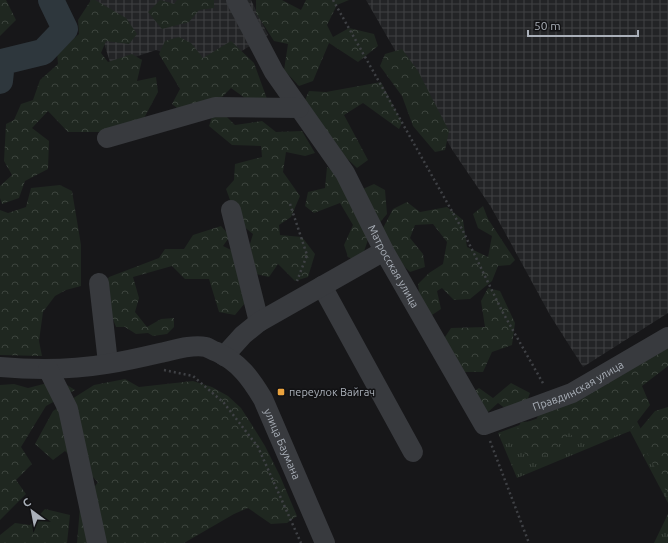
<svg xmlns="http://www.w3.org/2000/svg" width="668" height="543" viewBox="0 0 668 543" font-family="Ubuntu,sans-serif">
<style>
.industrial{fill:url(#industrial-grid)}
.grass{fill:url(#grass-tufts)}
.forest{fill:url(#forest-crowns)}
.lines{fill:none;stroke-linecap:round;stroke-linejoin:round}
.river{stroke:#2e373d;stroke-width:26}
.path{stroke:#3f4145;stroke-width:2.5;stroke-dasharray:2 3;stroke-linecap:butt}
.minor{stroke:#383a3e;stroke-width:20}
.poi-dot{fill:#eba33e;stroke:#121214;stroke-width:1.5}
.labels{text-anchor:middle;stroke-width:3;stroke-linejoin:round;paint-order:stroke}
.street-label{font-size:11px;fill:#aab0b9;stroke:#121214}
.poi-label{font-size:11px;fill:#aab0b9;stroke:#121214;text-anchor:start}
</style>
<defs>
<pattern id="industrial-grid" width="8" height="8" patternUnits="userSpaceOnUse"><rect width="8" height="8" fill="#232426"/><path d="M0 4h8M4 0v8" fill="none" stroke="#404143"/></pattern>
<pattern id="grass-tufts" width="24" height="20" patternUnits="userSpaceOnUse"><rect width="24" height="20" fill="#1f2720"/><path d="M3 7l-1-3M5 7V3M7 7l1-3M15 17l-1-3M17 17v-4M19 17l1-3" fill="none" stroke="#3d443e"/></pattern>
<pattern id="forest-crowns" width="20" height="18" patternUnits="userSpaceOnUse"><rect width="20" height="18" fill="#1f2720"/><path d="M2 6a3 3 0 1 1 6 0M12 15a3 3 0 1 1 6 0" fill="none" stroke="#3d443e"/></pattern>
</defs>
<rect width="100%" height="100%" fill="#171719"/>
<!-- industrial -->
<g class="industrial">
<path d="M90,0H251L268,35L245,49L213,68L156,50L111,65Z"/>
<path d="M366,0H668V313L583,367L550,315L491,207L453,151Z"/>
</g>
<!-- grass -->
<g class="grass">
<path d="M616,381L668,481V503L630,431L517,478L498,433L576,404Z"/>
<path d="M668,514V543H654Z"/>
</g>
<!-- forest -->
<g class="forest">
<path d="M0,0H6L16,20L0,36Z"/>
<path d="M91,0H95L126,18L137,34L129,44L106,41L101,53L108,62L132,54L142,60L137,81L156,77L158,92L143,120L115,132H68L48,111L32,128L49,141L48,169L25,181L19,198L2,204L0,198V186L12,175L4,161L6,124L14,120L21,104L33,100L40,80L58,64L57,53L79,34L78,20Z"/>
<path d="M160,0L174,4L177,0H214V8L199,10L189,22L162,29L148,12Z"/>
<path d="M256,0H282L301,10L306,0H349L337,5L327,25L333,37L349,28L374,34L378,46L358,62L329,43L313,81L299,86L284,70L288,44L274,41L256,13Z"/>
<path d="M179,37L191,43L203,58L231,41L254,63L267,99L256,106L231,88L220,99L182,112L172,104L180,89L159,54L165,41Z"/>
<path d="M402,49L418,71L449,131L445,150L435,152L413,126L402,96L380,66L385,54Z"/>
<path d="M381,82L402,123L399,129L363,103L344,115L368,160L357,168L335,147L305,100L309,91L326,92Z"/>
<path d="M213,114L225,115L235,125L262,121L276,132L302,131L315,153L305,156L286,152L283,172L300,196L291,217L279,225L280,235L302,237L315,254L308,277L295,281L278,264L269,277L252,273L247,254L253,234L238,222L226,189L234,180L235,164L262,157L261,146L232,145L209,126Z"/>
<path d="M327,167L340,175L347,196L374,184L385,190L387,214L370,234L360,263L348,257L344,245L353,225L340,203L314,213L305,206L308,192L325,188Z"/>
<path d="M60,185L72,191L81,245V286L66,290L55,296L43,312L39,341L42,356L0,355V210L8,213L26,207L31,188Z"/>
<path d="M407,202L420,212L447,207L463,220L467,247L488,257L492,236L478,228L473,214L483,206L488,219L515,260L510,265L498,266L492,281L470,299L454,300L442,288L437,291L441,309L432,315L420,301L418,284L429,273L443,264L447,242L433,224L415,225L410,238L423,254L425,267L410,272L388,251L383,228L393,209Z"/>
<path d="M221,226L230,236L223,246L237,253L245,303L235,315L219,312L209,279H185L172,266L133,277L139,298L135,312L147,327L161,319L174,318V327L167,334L153,336L148,333L136,334L125,327H116L111,314L110,306V292L107,280L109,277L159,258L165,249H184L193,235Z"/>
<path d="M488,288L500,291L515,323L512,345L492,352L483,372H463L443,340L451,328L485,327L481,301Z"/>
<path d="M668,341V366L642,386L650,405L630,431L607,438L579,442L569,433L549,455L526,456L515,433L521,422L536,421L541,407Z"/>
<path d="M125,379L139,387L193,381L212,387L228,396L241,408L252,425L265,446L280,476L297,516L287,523L271,524L248,508L234,514L184,543H77L80,507L98,482L65,451L53,460L35,444L53,411L94,385Z"/>
<path d="M59,380L75,390L46,406L21,447L32,464L16,480L26,494L0,520V385L14,384L28,388Z"/>
<path d="M511,383L530,393L526,404L510,412L498,403L487,413L470,394L479,388L493,398Z"/>
<path d="M668,407V499L662,480L647,453L635,435L655,411Z"/>
<path d="M45,509L70,515L67,543H0V535L15,523L30,525Z"/>
</g>
<g class="lines">
<!-- river -->
<path class="river" d="M0,81L2,62L43,52L65,29L51,0"/>
<!-- path -->
<g class="path">
<path d="M333,0L462,229L502,311L544,385"/>
<path d="M290,204L307,255L297,281"/>
<path d="M164,370L193,376L224,403L258,447L301,543"/>
<path d="M490,441L529,543"/>
</g>
<!-- minor -->
<g class="minor">
<path id="s1" d="M236,0L274,72L345,173L384,251L484,425L572,393L668,337"/>
<path d="M107,138L215,107L299,108"/>
<path d="M231,210L259,322"/>
<path d="M99,283L108,363"/>
<path d="M322,286L413,452"/>
<path d="M224,356L243,335L259,322L384,251"/>
<path id="s2" d="M0,367C36,370 71,370 107,364C125,361 143,357 160,353C174,350 192,344 206,347C209,348 213,351 217,352C239,362 251,379 263,399L325,543"/>
<path d="M48,369L68,409L97,543"/>
</g>
</g>
<!-- markers -->
<rect class="poi-dot" x="277" y="388" width="8" height="8" rx="2"/>
<g class="labels">
<!-- street labels -->
<g class="street-label">
<text dy="4" stroke="none"><textPath href="#s1" startOffset="310">Матросская улица</textPath></text>
<text dy="4" stroke="none"><textPath href="#s1" startOffset="595">Правдинская улица</textPath></text>
<text dy="4" stroke="none"><textPath href="#s2" startOffset="336">улица Баумана</textPath></text>
</g>
<!-- poi labels -->
<g class="poi-label">
<text x="289" y="396">переулок Вайгач</text>
</g>
</g>
<!-- north arrow -->
<g transform="translate(32 511) rotate(328)" stroke="#121214" stroke-width="3" paint-order="stroke">
<path d="M0-3L7 15L0 10L-7 15Z" fill="#aab0b9"/>
<text y="-6" font-size="11" font-weight="bold" text-anchor="middle" fill="#aab0b9">С</text>
</g>
<!-- scale -->
<path d="M528 30v6h110v-6" fill="none" stroke="#aab0b9" stroke-width="2"/>
<text x="534" y="30" font-size="12" fill="#aab0b9" stroke="#121214" stroke-width="3" paint-order="stroke">50 m</text>
</svg>
